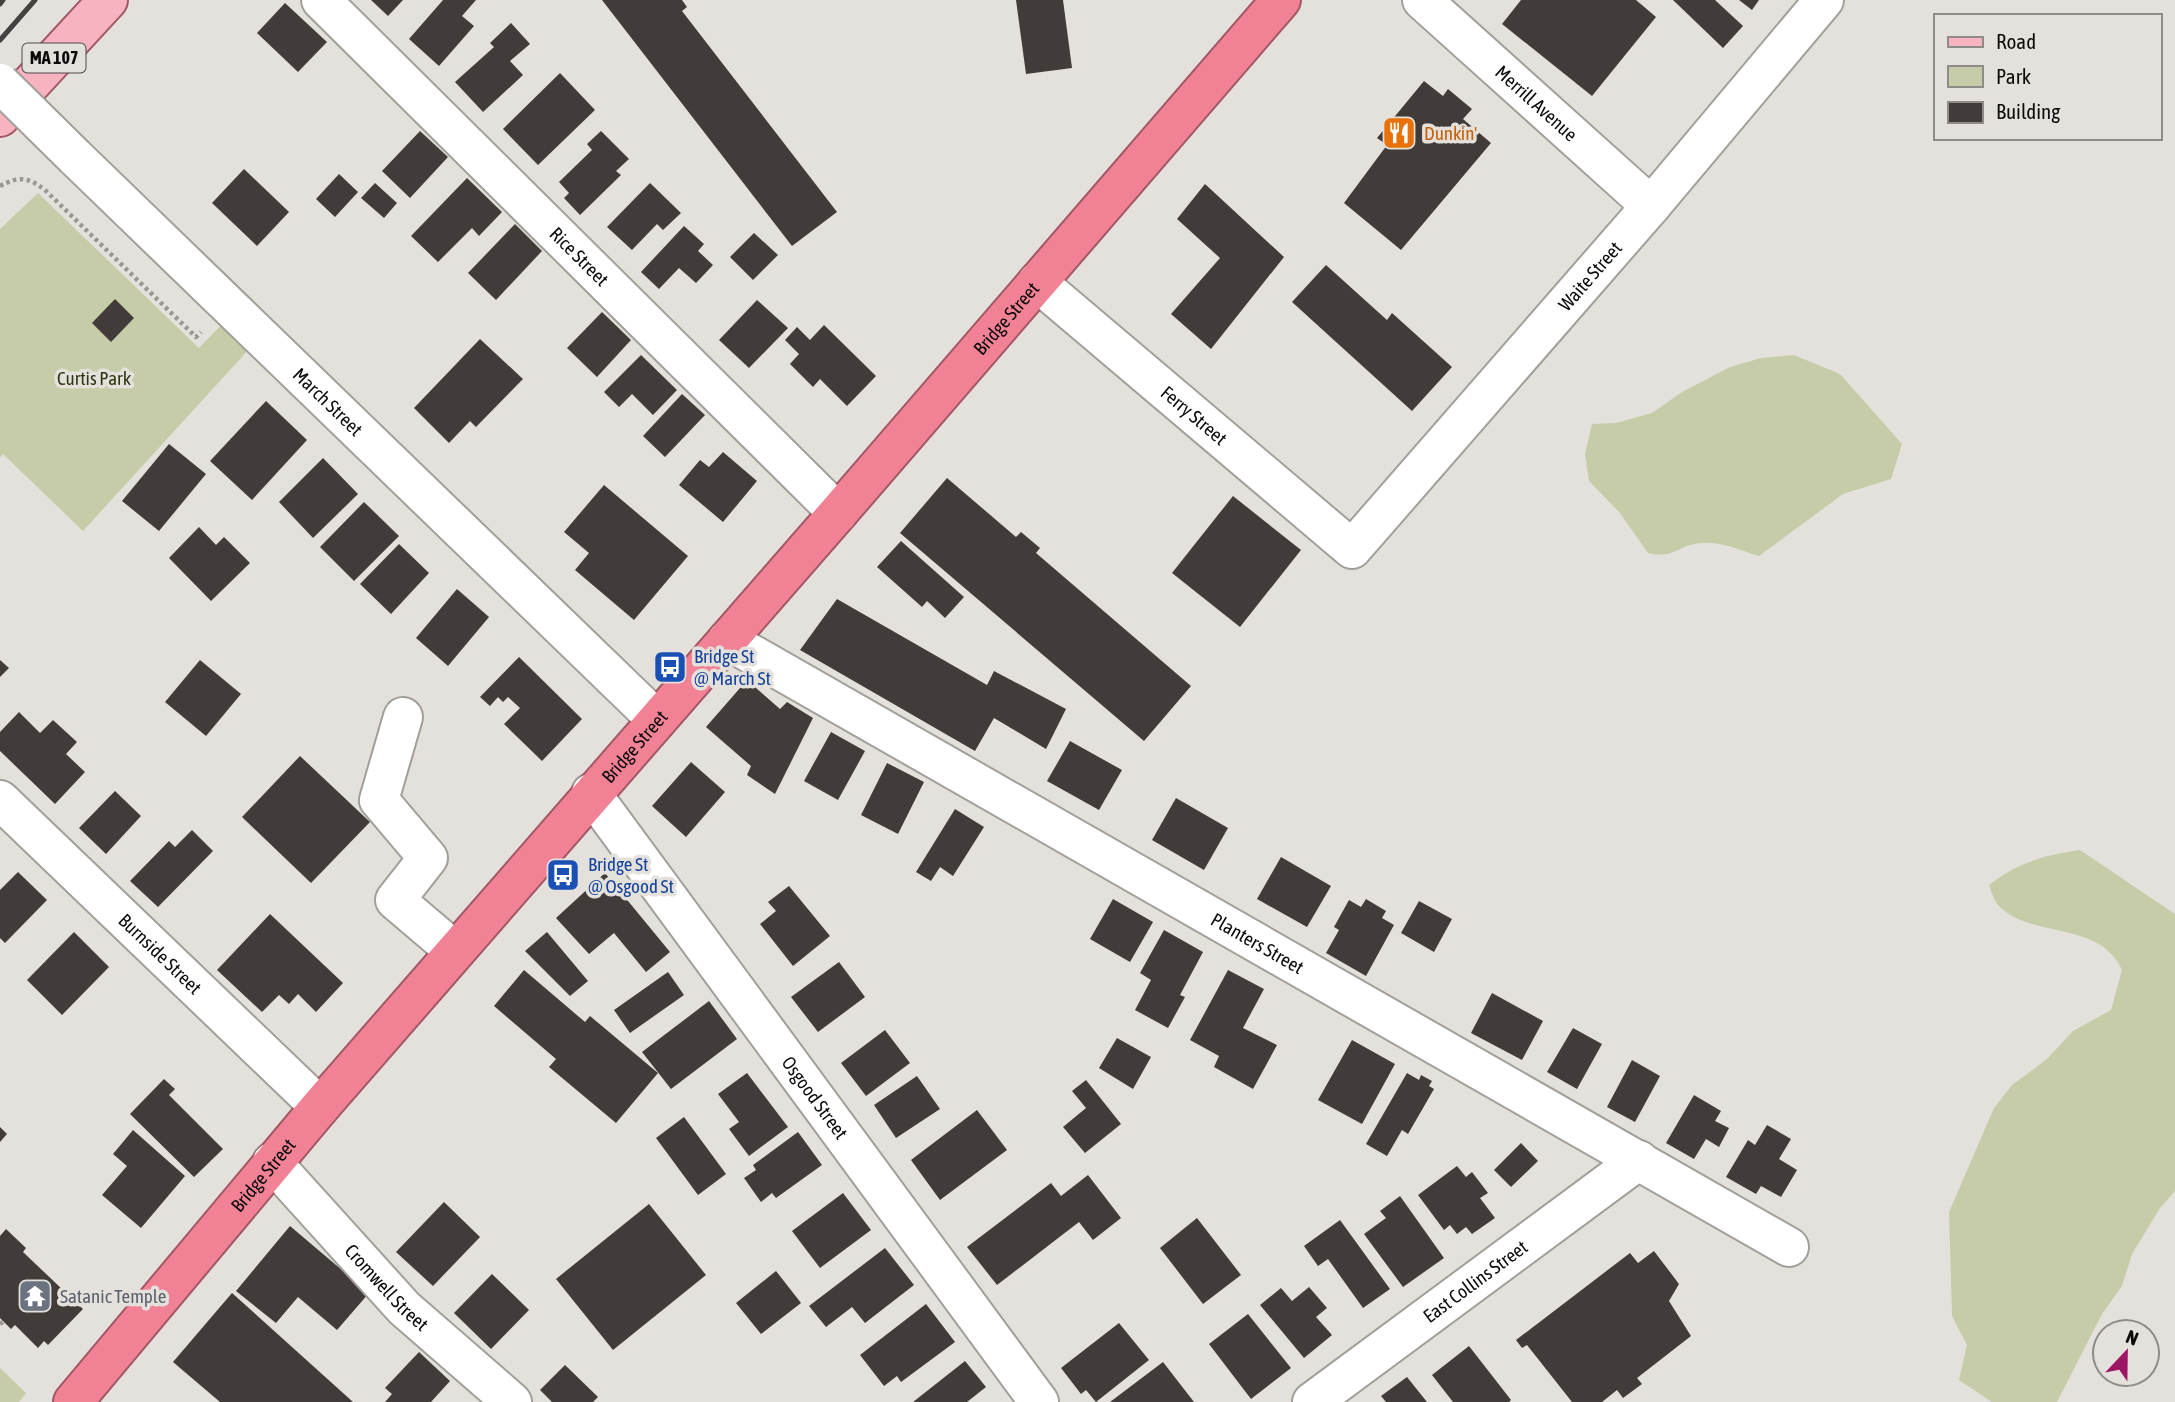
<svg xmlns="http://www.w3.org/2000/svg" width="2175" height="1402" viewBox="0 0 2175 1402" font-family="'Asap Condensed',sans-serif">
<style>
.green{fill:#c6cca7}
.building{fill:#413c39}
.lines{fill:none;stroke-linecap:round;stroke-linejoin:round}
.minor-casing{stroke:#a29f9a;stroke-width:42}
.major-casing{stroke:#a15864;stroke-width:42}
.highway-casing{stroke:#a15864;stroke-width:42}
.path{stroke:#999794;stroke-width:4.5;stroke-dasharray:3.5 3.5;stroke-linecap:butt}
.minor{stroke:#fff;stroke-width:38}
.major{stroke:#f7b3bf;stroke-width:38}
.highway{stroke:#f18195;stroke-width:38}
.rail{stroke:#434240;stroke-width:5}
.minor-bridge-casing{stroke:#a29f9a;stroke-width:42;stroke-linecap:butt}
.minor-bridge{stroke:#fff;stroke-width:38}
.labels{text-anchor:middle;stroke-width:7;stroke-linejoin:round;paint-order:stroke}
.shield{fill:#e4e1dc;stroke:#4d4b49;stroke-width:2}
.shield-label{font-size:18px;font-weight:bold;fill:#0c0b0a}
.street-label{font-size:19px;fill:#0c0b0a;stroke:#e4e1dc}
.food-label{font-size:19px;fill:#c56008;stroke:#e4e1dc;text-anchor:start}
.park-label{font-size:19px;fill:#31350f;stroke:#e4e1dc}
.transit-label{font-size:19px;fill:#164399;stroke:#e4e1dc;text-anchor:start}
.worship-label{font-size:19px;fill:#5b616d;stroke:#e4e1dc;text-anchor:start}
</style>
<rect width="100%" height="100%" fill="#e4e1dc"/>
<!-- green -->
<g class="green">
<path d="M38,193L199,348L235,311L260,337L83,531L3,454L0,457V229Z"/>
<path d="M1794,355L1840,374L1902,444L1891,479L1843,494L1759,556C1740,550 1720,541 1700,543C1676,546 1675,559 1648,553L1620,513L1589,481L1585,454L1592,424L1616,423L1652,413L1682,392L1730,367L1761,358Z"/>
<path d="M2080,850L2175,914V1191L2160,1208L2132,1254L2122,1286L2102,1314L2057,1402H1992L1959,1380L1967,1345L1952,1316L1949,1212L1994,1108L2012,1085L2047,1059L2073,1031L2111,1010L2122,970C2099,919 2031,940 1998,905C1994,900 1991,891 1989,885C2017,863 2044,855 2080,850Z"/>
<path d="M0,1368L26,1393L19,1402H0Z"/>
</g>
<!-- building -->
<g class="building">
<path d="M371,0H403L388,16Z"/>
<path d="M443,0H476L462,16L474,26L439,66L409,39Z"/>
<path d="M602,0H682L687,7L682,11L837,212L792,246Z"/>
<path d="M1016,0H1063L1072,68L1026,74Z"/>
<path d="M1521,0H1636L1656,17L1592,96L1502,24Z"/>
<path d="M1673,0H1715L1743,26L1723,48Z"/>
<path d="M1739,0H1759L1752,10Z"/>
<path d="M285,3L327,42L298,72L257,33Z"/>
<path d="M511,23L530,44L510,61L523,75L483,112L455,82L494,47L490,43Z"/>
<path d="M560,73L595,110L538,165L503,129Z"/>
<path d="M1424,81L1443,96L1448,89L1472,109L1463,119L1491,143L1401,250L1344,203L1387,145L1377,138Z"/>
<path d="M420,131L448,157L410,198L382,171Z"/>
<path d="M601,131L629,159L616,171L621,175L580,215L564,198L569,193L559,182L592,150L587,144Z"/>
<path d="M244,169L289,212L257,246L212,203Z"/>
<path d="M339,174L358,192L335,217L316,199Z"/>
<path d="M467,178L502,212L479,236L472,228L438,262L411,236Z"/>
<path d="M375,183L397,203L384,218L361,198Z"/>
<path d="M650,183L681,213L663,230L657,224L632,250L607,227Z"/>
<path d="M1205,184L1284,257L1211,349L1171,314L1220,258L1177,219Z"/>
<path d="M515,224L542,251L496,300L468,273Z"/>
<path d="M684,226L704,244L698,251L713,265L696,283L679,268L659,289L641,272Z"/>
<path d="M754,233L778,255L753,280L730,257Z"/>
<path d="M1326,265L1387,320L1392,313L1452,367L1412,411L1292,302Z"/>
<path d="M115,299L134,318L111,342L92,323Z"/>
<path d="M757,300L788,328L749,368L719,340Z"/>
<path d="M602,312L631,340L597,377L567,348Z"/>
<path d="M824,325L876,376L847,406L820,379L813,387L790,364L799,354L785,340L797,327L810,340Z"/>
<path d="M480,339L523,379L476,427L470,421L449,443L414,408Z"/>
<path d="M641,355L677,390L653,415L632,394L619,407L604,392Z"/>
<path d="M682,394L705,415L665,457L643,436Z"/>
<path d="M266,401L307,440L252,500L210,461Z"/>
<path d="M169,444L206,474L159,531L122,501Z"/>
<path d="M723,452L757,481L723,522L679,485L700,460L709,467Z"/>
<path d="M323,458L358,494L313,538L279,502Z"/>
<path d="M947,478L1016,537L1021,532L1040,548L1036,553L1191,686L1144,741L900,533Z"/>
<path d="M604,485L688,556L634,620L575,570L589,553L564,532Z"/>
<path d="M1233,496L1301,550L1240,627L1172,573Z"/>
<path d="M364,502L399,536L354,581L320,547Z"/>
<path d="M199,527L216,545L224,537L250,563L211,601L169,558Z"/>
<path d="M901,541L964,597L945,618L927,601L922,607L877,567Z"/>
<path d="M399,544L429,573L391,614L360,584Z"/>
<path d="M457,589L489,617L448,666L416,638Z"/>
<path d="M837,599L987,685L994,671L1066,709L1046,749L994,718L975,751L800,650Z"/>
<path d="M519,657L582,719L542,761L504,724L520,708L508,697L503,702L498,697L490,706L480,697Z"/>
<path d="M0,660L9,668L0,677Z"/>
<path d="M200,660L241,694L206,736L165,702Z"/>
<path d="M747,680L780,709L787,702L813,718L775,794L747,775L751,766L706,727Z"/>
<path d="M19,712L40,733L53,720L77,742L66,754L85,772L55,804L0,751V732Z"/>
<path d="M831,732L865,751L838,800L804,781Z"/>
<path d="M1070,741L1122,770L1099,810L1047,781Z"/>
<path d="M300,756L370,822L311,883L242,817Z"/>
<path d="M691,762L725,792L686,837L652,806Z"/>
<path d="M887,763L924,782L898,834L861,815Z"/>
<path d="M115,791L141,816L106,854L79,828Z"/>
<path d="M1176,798L1228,828L1204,870L1152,840Z"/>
<path d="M955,809L984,827L953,876L940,867L931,881L916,872Z"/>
<path d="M192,830L213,851L158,907L130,881L169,841L175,847Z"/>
<path d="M1281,857L1331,886L1307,927L1257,899Z"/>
<path d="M18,872L47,900L5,943L0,938V890Z"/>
<path d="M605,873L670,952L646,972L614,933L589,954L556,918Z"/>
<path d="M789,886L830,936L793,966L760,924L776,911L768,902Z"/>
<path d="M1113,899L1153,922L1130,962L1090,939Z"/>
<path d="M1366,899L1386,911L1382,918L1394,925L1366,976L1326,953L1339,930L1334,927L1349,900L1361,907Z"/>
<path d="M1419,901L1452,919L1434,952L1401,933Z"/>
<path d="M270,914L343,983L316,1012L298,994L289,1004L279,995L262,1012L217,970Z"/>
<path d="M1164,930L1203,952L1180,995L1185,997L1168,1028L1135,1010L1151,980L1140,973Z"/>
<path d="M74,932L109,967L62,1015L27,980Z"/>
<path d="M547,932L588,981L570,996L525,951Z"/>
<path d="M839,962L865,997L818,1032L791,997Z"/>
<path d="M524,970L585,1022L590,1016L658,1073L616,1123L549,1067L556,1059L494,1006Z"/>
<path d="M1228,970L1264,989L1243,1028L1277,1045L1253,1089L1214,1067L1219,1056L1190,1040Z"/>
<path d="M668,972L684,995L630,1033L614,1010Z"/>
<path d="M1492,993L1543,1021L1522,1060L1471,1033Z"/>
<path d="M709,1001L737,1039L671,1089L642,1052Z"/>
<path d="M1573,1028L1602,1044L1577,1089L1547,1072Z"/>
<path d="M885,1030L910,1063L866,1096L841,1063Z"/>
<path d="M1117,1038L1151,1057L1133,1089L1099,1068Z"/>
<path d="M1352,1040L1395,1064L1362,1124L1318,1100Z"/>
<path d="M1632,1060L1660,1076L1635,1122L1607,1107Z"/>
<path d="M747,1073L788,1127L749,1156L729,1129L739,1122L718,1094Z"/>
<path d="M1407,1073L1419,1080L1421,1075L1432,1081L1429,1086L1434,1089L1408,1134L1402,1130L1387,1156L1366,1144Z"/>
<path d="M917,1076L940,1109L896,1138L874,1105Z"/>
<path d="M164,1079L175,1089L169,1095L223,1149L194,1177L130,1114Z"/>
<path d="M1086,1080L1121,1124L1085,1153L1063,1127L1086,1108L1072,1091Z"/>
<path d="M1694,1095L1721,1111L1715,1121L1729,1128L1719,1147L1706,1139L1694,1159L1666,1143Z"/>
<path d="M977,1110L1007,1150L940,1200L911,1160Z"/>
<path d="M684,1117L726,1174L698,1195L656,1138Z"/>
<path d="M1767,1125L1791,1139L1779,1159L1797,1170L1781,1197L1761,1186L1756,1194L1726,1177L1748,1140L1755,1145Z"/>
<path d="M0,1127L7,1134L0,1142Z"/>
<path d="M133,1130L185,1176L141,1228L102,1195L127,1166L113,1154Z"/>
<path d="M798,1132L822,1165L776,1198L772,1193L761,1202L744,1178L756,1170L753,1165Z"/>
<path d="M1521,1143L1538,1161L1511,1187L1494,1170Z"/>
<path d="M1457,1166L1466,1177L1472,1172L1488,1193L1480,1198L1495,1218L1472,1234L1466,1227L1457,1234L1450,1225L1444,1230L1418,1195Z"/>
<path d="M1088,1175L1121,1218L1093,1240L1079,1222L997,1285L967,1247L1051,1183L1061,1196Z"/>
<path d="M843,1193L871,1230L820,1268L792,1231Z"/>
<path d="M1400,1196L1444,1258L1403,1287L1364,1234L1386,1218L1380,1211Z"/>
<path d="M444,1202L480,1237L433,1286L396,1252Z"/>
<path d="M649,1204L706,1275L613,1350L556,1279Z"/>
<path d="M1197,1218L1241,1275L1203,1304L1160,1248Z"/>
<path d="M1340,1220L1390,1289L1363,1308L1328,1259L1318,1266L1304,1246Z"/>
<path d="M290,1226L369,1293L337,1330L298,1297L276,1323L236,1291Z"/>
<path d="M6,1229L26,1248L23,1252L83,1309L48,1345L44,1341L38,1348L15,1325L11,1329L0,1318V1236Z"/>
<path d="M885,1248L914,1285L865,1323L852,1307L826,1327L809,1306Z"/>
<path d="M1654,1251L1679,1284L1669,1301L1691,1336L1637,1378L1642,1384L1623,1398L1617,1390L1602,1402H1572L1527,1345L1522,1348L1516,1340L1630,1253L1638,1263Z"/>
<path d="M776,1271L801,1303L761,1334L736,1303Z"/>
<path d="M492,1274L529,1310L491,1349L454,1313Z"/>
<path d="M1309,1287L1327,1308L1316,1317L1332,1335L1304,1358L1260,1305L1281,1288L1292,1301Z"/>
<path d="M232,1293L353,1402H220L173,1362Z"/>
<path d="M926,1304L955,1342L901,1382L897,1376L884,1386L860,1355Z"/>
<path d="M1248,1314L1291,1368L1251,1399L1209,1344Z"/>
<path d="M1119,1323L1149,1360L1096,1402L1086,1390L1081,1394L1061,1368Z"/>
<path d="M1469,1346L1511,1400L1509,1402H1453L1432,1375Z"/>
<path d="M419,1352L450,1381L431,1402H385L392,1394L385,1388Z"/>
<path d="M965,1361L986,1387L967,1402H913Z"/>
<path d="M1163,1362L1194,1402H1110Z"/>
<path d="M565,1365L598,1397L593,1402H552L540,1390Z"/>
<path d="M1407,1377L1427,1402H1386L1381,1396Z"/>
</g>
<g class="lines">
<defs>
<g id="minor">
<path id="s1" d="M321,0L838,513"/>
<path id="s2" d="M1422,0L1651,206"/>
<path id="s3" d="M75,157L656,719"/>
<path id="s4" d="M1037,282L1352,549L1651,206L1824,0"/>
<path id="s5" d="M727,640L1789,1247"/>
<path d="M403,717L379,800L428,858L395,900L455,951"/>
<path id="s6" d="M591,793L1039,1402"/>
<path id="s7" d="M0,800L320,1107"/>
<path id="s8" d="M272,1162L404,1308L512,1402"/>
<path id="s9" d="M1312,1402L1639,1160"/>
</g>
<path id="major" d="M0,117L108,0"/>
<g id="highway">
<path id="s10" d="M73,1402L320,1107L838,513L1281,0"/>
</g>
</defs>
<!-- minor casing -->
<use href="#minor" class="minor-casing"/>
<!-- major casing -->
<use href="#major" class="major-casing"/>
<!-- highway casing -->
<use href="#highway" class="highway-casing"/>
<!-- path -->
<g class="path">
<path d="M0,186C19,176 27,177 44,189L196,337L201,332"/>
<path d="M0,1324L4,1321"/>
</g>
<!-- minor -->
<use href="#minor" class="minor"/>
<!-- major -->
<use href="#major" class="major"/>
<!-- highway -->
<use href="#highway" class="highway"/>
<!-- rail -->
<g class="rail">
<path d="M0,4L3,0"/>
<path d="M0,40L35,0"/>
</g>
<defs>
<path id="minor-bridge" d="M0,83L75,157"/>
</defs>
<!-- minor-bridge casing -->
<use href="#minor-bridge" class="minor-bridge-casing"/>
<!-- minor-bridge -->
<use href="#minor-bridge" class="minor-bridge"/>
</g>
<!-- icons -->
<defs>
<symbol id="restaurant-square" viewBox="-11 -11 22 22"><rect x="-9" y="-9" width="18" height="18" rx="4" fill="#e8710a" stroke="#e4e1dc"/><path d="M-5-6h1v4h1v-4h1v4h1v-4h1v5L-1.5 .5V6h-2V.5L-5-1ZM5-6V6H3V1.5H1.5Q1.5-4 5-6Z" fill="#fff"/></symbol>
<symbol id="bus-square" viewBox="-11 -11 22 22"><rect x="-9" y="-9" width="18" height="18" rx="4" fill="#1a4fb4" stroke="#e4e1dc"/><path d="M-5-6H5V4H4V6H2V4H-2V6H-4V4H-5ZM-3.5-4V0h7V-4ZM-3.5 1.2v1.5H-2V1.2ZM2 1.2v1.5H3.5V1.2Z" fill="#fff"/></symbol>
<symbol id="temple-square" viewBox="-11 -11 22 22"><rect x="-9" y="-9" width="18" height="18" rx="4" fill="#6b7280" stroke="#e4e1dc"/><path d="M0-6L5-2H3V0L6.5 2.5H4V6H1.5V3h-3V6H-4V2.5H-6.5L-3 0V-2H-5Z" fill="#fff"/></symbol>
</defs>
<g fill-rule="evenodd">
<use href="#restaurant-square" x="1380" y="114" width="38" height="38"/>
<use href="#bus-square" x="651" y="648" width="38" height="38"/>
<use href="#bus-square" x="544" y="856" width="38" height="38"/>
<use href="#temple-square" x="16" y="1277" width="38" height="38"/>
</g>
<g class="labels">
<!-- shield labels -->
<rect class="shield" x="22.5" y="43.5" width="63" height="29" rx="5"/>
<g class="shield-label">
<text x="54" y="64">MA 107</text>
</g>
<!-- street labels -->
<g class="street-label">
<text dy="7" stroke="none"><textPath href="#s2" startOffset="154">Merrill Avenue</textPath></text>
<text dy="7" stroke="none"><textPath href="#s1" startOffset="364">Rice Street</textPath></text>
<text dy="7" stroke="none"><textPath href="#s4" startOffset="775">Waite Street</textPath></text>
<text dy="7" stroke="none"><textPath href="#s10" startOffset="1430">Bridge Street</textPath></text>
<text dy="7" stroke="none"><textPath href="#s3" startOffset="352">March Street</textPath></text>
<text dy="7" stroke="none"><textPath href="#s4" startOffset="206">Ferry Street</textPath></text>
<text dy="7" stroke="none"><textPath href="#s10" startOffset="863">Bridge Street</textPath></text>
<text dy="7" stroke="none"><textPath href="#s5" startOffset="611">Planters Street</textPath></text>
<text dy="7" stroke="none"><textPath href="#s7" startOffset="222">Burnside Street</textPath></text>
<text dy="7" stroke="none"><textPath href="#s6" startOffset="378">Osgood Street</textPath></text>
<text dy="7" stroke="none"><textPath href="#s10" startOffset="296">Bridge Street</textPath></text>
<text dy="7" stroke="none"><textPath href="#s9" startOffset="203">East Collins Street</textPath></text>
<text dy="7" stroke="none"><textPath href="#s8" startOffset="170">Cromwell Street</textPath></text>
</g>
<!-- food labels -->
<g class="food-label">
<text x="1424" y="140">Dunkin'</text>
</g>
<!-- park labels -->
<g class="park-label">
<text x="94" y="385">Curtis Park</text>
</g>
<!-- transit labels -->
<g class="transit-label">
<text x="694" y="663">Bridge St<tspan x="694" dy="22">@ March St</tspan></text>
<text x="588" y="871">Bridge St<tspan x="588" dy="22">@ Osgood St</tspan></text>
</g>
<!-- worship labels -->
<g class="worship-label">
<text x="60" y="1303">Satanic Temple</text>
</g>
</g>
<!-- legend -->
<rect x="1934" y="14" width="228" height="126" fill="#e4e1dc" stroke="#8e8b88" stroke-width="2"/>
<rect x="1948" y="37" width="35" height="10" fill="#f7b3bf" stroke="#8e8b88" stroke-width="2"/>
<text x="1996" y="49" font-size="21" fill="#0c0b0a">Road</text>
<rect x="1948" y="66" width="35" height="21" fill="#c6cca7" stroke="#8e8b88" stroke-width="2"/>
<text x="1996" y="84" font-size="21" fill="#0c0b0a">Park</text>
<rect x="1948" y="102" width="35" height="21" fill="#413c39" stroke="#8e8b88" stroke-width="2"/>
<text x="1996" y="119" font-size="21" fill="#0c0b0a">Building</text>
<!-- north arrow -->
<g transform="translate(2126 1353) rotate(22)"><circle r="33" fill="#e4e1dc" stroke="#8e8b88" stroke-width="2"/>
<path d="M0-5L12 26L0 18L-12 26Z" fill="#9d1565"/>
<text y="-10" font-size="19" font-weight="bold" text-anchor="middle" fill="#0c0b0a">N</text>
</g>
</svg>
